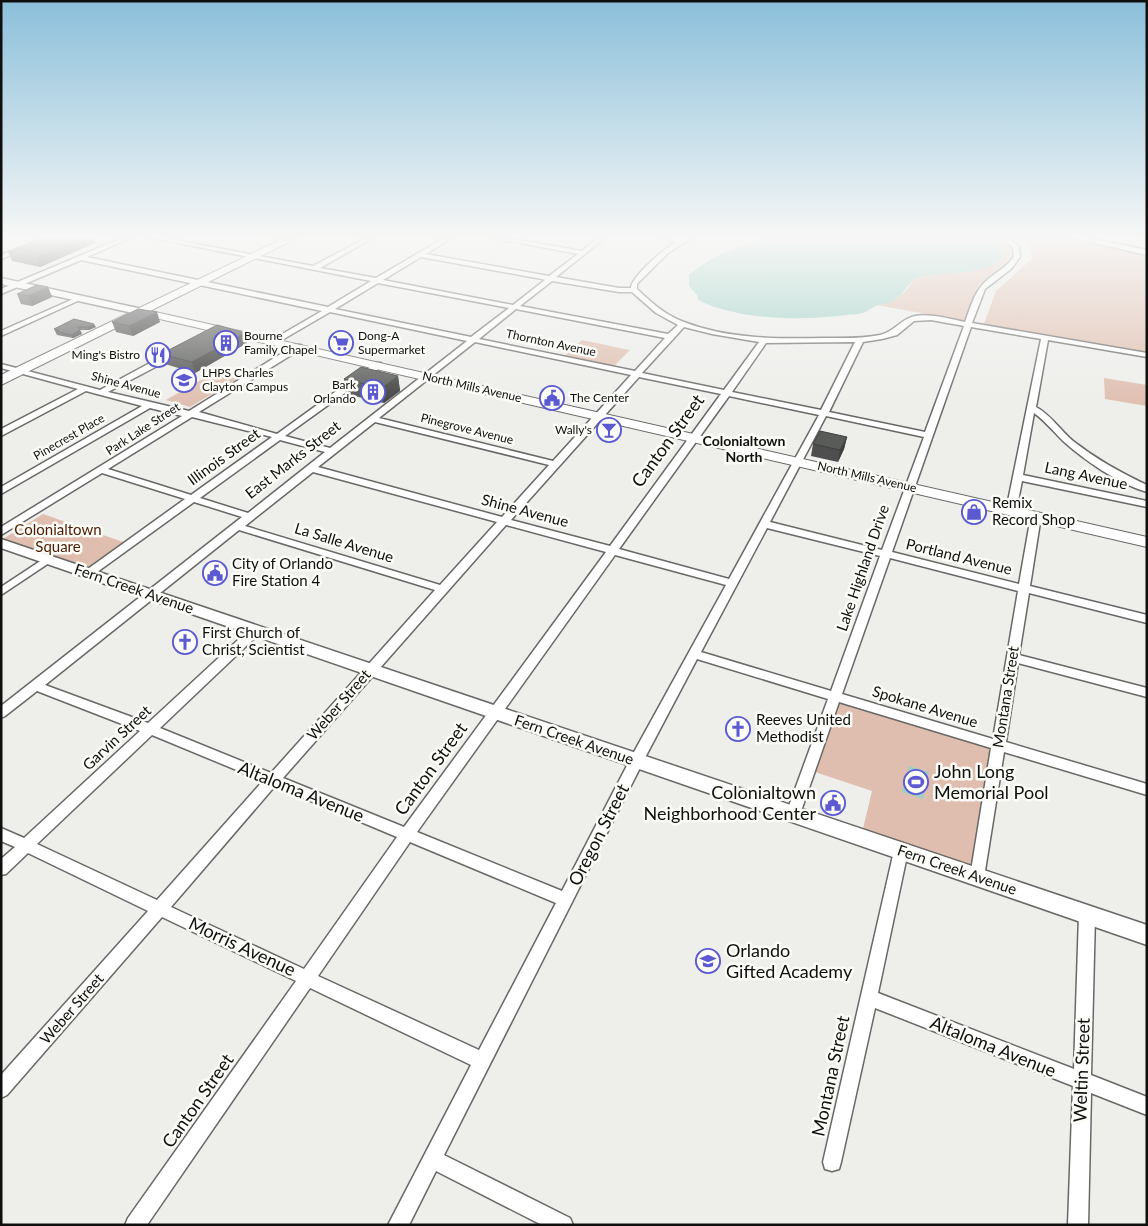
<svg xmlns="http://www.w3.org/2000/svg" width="1148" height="1226" viewBox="0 0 1148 1226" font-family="Lato,sans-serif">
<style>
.green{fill:#dfbeaf}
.water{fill:#9dd0c4}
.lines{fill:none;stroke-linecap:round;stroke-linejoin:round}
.street-casing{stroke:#686966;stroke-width:3}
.secondary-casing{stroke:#686966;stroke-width:3}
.primary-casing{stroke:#686966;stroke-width:2}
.highway-casing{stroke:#686966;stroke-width:2}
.street{fill:#fff;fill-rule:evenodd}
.secondary{fill:#fff;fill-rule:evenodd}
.primary{fill:#fff;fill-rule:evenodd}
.highway{fill:#fff;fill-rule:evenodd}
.rail{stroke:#5e5e5d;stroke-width:1}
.wall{fill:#4d4e4d}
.shaded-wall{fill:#3e403e}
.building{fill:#595b59;stroke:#3e403e}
.labels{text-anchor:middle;stroke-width:5;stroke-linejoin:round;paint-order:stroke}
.far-poi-label{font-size:12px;fill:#0f0f0e;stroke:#fbfcf8;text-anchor:start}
.far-street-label{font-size:12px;fill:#0f0f0e;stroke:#fbfcf8}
.far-neighbourhood-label{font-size:14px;font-weight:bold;fill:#0f0f0e;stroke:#fbfcf8}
.street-label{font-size:15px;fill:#0f0f0e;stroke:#fbfcf8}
.poi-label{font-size:15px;fill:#0f0f0e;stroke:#fbfcf8;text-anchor:start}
.park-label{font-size:15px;fill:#4e1b00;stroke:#fbfcf8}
.near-street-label{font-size:18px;fill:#0f0f0e;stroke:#fbfcf8}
.near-poi-label{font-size:18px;fill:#0f0f0e;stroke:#fbfcf8;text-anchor:start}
</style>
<rect width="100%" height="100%" fill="#eeeeeb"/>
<!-- green -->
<g class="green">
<path d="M996,238H1002C1009,244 1015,249 1012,258L979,285L964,321L877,305C887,303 900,298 907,289C911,285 912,280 918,278C937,271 985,274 997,262C1001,258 1001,248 1001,243Z"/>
<path d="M1019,238H1069L1147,255V352L984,324L996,291L1032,259L1031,247Z"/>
<path d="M582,340L629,350H630L614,366L565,356Z"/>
<path d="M213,373L237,379L190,407L166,400Z"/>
<path d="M1104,378L1147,385V406L1105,399Z"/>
<path d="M43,514L126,543L89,569L3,539Z"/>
<path d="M834,697L998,745L977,877L861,837L872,791L809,770Z"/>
</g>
<!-- water -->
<g class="water">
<path d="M765,238H996L1001,243L1003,256C1000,258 998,261 995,263C974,277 941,270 917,278C908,282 902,298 889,303C886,304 882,304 878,305C872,307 868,312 862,313C857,315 851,314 847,315C802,321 738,320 698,300L697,295L689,286V275C717,252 733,250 765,238Z"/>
<path d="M909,766L929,772L923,799L902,792Z"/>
</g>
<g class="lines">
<defs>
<g id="street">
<path d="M44,238H52L1,259V255Z"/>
<path d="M122,238H130L87,257L328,307L371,281L152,238H164L313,266L366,238H373L320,268L376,278L444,238H451L426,254L549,276L578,254L493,238H506L582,251L598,238H605L556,277L619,288H631C631,277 665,248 676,242L660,238H692L668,253L637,284V289C652,303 665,315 684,322C727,339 778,339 823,338C842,338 861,339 880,335C893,332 898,323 909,318C922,311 951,319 965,322C970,309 974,293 984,283C994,273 1006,268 1014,257L1013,248L1003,238H1009L1019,247L1020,257L1011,269L985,289L972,323L1147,353V357L1048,340L1036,407C1051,415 1060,430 1073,441C1096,459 1121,473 1147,485V492C1119,484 1084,460 1063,441C1053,431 1045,421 1034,413L1023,475L1147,501V507L1022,481L1016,511L1014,513H1008L1006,511L1041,339L971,327L892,552L1019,584L1031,516L1036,513L1041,516L1030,586L1147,615V623L1029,593L1019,655L1147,688V697L1018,663L1006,742L1147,784V795L1004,752L984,877L982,882L977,884L972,882L970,877L991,748L839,702L800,814L798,818L793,820L788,818L786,814L828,699L697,659L648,752L444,1155L570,1218L573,1225H542L436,1171L409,1225H388L471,1065L310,988L147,1225H125L128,1218L296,981L162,917L7,1095L1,1098V1075L148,911L28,853L6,874L1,875V859L15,847L1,841V828L24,838L140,731L37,691L5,716L1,718V706L242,517L194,502L93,575H85L84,573L85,571L185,499L102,473L1,535V527L182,416L150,408L1,494V487L142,406L86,391L1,436V429L78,389L1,368V364L100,390L172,351H178V355L108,392L189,411L295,345H301V349L199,412L277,434L375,363H381V367L285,436L330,448L467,341L330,312L275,344L271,342L272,340L322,311L81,260L1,294V289ZM421,257L542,279L545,280L513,305L383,280ZM552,281L619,292H632L656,313L678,325L668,334L520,306ZM378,283L509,308L471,337L335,309ZM516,309L665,338L635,371L479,339ZM931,320L964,326L925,432L829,412L863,342L882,339L897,335L914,321ZM684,327L712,334L759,342L724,390L642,373ZM475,342L631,375L553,461L379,418ZM855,342L821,410L732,392L766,343ZM639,377L721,394L610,546L511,520ZM729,396L819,415L729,579L619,549ZM826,416L924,437L882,550L770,522ZM192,417L272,437L191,495L108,469ZM375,422L549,465L502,517L318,467ZM280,440L325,452L248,513L200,498ZM313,472L497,522L440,585L245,526ZM506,525L606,552L404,827L283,778ZM767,528L880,556L831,691L701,652ZM239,530L435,590L271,773L160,728L260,633L262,630L260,627H252L148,723L45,685ZM615,555L726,585L634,752L562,891L417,832ZM890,558L1018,591L993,739L842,694ZM152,735L263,781L157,900L37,844ZM275,786L397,837L304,969L171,907ZM410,842L556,903L479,1050L318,976Z"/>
<path d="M80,296L82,297V299L1,336V331Z"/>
<path d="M48,556L52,557L53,559L52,561L1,595V587Z"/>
<path d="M901,845L906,847L908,851L878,993L1074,1069L1079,915L1082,910L1087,908L1092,910L1095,915L1091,1075L1147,1097V1115L1091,1093L1088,1225H1068L1073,1086L875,1008L841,1162L839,1169L832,1171L825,1169L823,1162L894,851L896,847Z"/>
</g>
<g id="secondary">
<path d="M1073,238H1088L1147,250V255Z"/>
<path d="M1,278L142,309L147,312L142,315L1,284Z"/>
<path d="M1,539L1147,925V945L1,548Z"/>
</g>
<path id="primary" d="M142,309L1147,537V547L138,314L137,312Z"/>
<path id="highway" d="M284,238H297L1,385V375Z"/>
</defs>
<!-- street casing -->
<use href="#street" class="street-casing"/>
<!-- secondary casing -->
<use href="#secondary" class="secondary-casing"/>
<!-- primary casing -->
<use href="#primary" class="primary-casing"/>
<!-- highway casing -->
<use href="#highway" class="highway-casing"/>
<!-- street -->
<use href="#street" class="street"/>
<!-- secondary -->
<use href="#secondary" class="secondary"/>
<!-- primary -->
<use href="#primary" class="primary"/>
<!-- highway -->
<use href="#highway" class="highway"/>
<!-- rail -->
<path class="rail" d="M1142,238L1147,239"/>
</g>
<!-- wall -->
<g class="wall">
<path d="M95,243L40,267L12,261L8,252Z"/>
<path d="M48,287L52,297L32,306L21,304L17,294Z"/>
<path d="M74,319L96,327L89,330H80L82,334L73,338L57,335L54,329Z"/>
<path d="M112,322H160L133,336L116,332Z"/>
<path d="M245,333L247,343L195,373L165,364L161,354Z"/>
<path d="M398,376L400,391L384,403L346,394L344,379Z"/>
<path d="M847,437L844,449L838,462L811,456L813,444Z"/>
</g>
<!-- shaded-wall -->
<g class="shaded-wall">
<path d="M82,238H94L95,243L40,267L36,258Z"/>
<path d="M48,287L52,297L32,306L28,296Z"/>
<path d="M157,312L160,322L133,336L129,326Z"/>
<path d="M94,324L96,327L89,330L88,327Z"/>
<path d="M80,330L82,334L73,338L71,335Z"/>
<path d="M245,333L247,343L195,373L192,362Z"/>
<path d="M398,376L400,391L384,403L382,388Z"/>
<path d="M847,437L844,449L838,462L840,450Z"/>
</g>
<!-- building -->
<g class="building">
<path d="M46,238H82L36,258L8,252Z"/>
<path d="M37,285L48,287L28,296L17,294Z"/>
<path d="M138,309L157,312L129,326L112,322Z"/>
<path d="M74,319L94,324L88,327H77L80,330L71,335L56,331L59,330L54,329Z"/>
<path d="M217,325L245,333L192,362L161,354Z"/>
<path d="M361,367L398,376L382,388L344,379Z"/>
<path d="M820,431L847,437L840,450L813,444Z"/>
</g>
<!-- sky -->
<linearGradient id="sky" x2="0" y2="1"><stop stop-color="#8abfda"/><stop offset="0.58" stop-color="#f7f7f6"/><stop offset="1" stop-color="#f7f7f6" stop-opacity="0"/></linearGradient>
<rect width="1148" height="409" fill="url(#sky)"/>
<!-- icons -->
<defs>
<symbol id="building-ring" viewBox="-11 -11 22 22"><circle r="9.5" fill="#fbfcf8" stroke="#5b5ad2" stroke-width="1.5"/><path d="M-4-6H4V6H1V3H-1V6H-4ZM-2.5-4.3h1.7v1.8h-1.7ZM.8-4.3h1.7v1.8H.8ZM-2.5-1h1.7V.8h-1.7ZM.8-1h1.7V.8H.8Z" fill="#5b5ad2"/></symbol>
<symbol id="supermarket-ring" viewBox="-11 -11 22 22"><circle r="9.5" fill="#fbfcf8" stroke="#5b5ad2" stroke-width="1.5"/><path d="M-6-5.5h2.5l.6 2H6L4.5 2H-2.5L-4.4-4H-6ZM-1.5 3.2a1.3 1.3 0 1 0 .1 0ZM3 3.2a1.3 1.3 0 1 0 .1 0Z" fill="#5b5ad2"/></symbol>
<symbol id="restaurant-ring" viewBox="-11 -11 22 22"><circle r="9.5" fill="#fbfcf8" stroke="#5b5ad2" stroke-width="1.5"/><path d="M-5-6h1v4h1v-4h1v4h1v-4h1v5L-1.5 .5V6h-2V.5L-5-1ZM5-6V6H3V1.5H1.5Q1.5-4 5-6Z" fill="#5b5ad2"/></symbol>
<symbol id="school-ring" viewBox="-11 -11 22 22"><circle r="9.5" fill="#fbfcf8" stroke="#5b5ad2" stroke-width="1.5"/><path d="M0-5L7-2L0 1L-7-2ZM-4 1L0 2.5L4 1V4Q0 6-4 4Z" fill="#5b5ad2"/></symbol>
<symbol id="civic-ring" viewBox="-11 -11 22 22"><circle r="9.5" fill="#fbfcf8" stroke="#5b5ad2" stroke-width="1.5"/><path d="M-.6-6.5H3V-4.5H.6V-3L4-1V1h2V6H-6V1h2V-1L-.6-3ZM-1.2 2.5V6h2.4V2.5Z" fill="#5b5ad2"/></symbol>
<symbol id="bar-ring" viewBox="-11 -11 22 22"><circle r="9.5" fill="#fbfcf8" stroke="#5b5ad2" stroke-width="1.5"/><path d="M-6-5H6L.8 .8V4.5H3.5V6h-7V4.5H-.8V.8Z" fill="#5b5ad2"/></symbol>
<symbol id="shop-ring" viewBox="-11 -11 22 22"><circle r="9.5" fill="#fbfcf8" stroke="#5b5ad2" stroke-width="1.5"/><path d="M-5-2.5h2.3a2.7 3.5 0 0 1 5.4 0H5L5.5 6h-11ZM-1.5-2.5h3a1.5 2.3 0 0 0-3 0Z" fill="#5b5ad2"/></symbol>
<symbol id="church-ring" viewBox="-11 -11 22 22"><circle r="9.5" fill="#fbfcf8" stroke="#5b5ad2" stroke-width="1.5"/><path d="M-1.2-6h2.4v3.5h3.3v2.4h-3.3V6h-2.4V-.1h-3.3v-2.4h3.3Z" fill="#5b5ad2"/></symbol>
<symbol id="stadium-ring" viewBox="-11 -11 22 22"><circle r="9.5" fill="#fbfcf8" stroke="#5b5ad2" stroke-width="1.5"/><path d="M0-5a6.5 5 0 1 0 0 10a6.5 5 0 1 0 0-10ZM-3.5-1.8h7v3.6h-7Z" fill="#5b5ad2"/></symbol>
</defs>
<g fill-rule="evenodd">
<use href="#building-ring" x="212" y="329" width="28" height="28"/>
<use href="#supermarket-ring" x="327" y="329" width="28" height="28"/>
<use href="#restaurant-ring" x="144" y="341" width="28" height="28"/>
<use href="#school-ring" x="170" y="366" width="28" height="28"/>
<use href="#building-ring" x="359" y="378" width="28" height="28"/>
<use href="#civic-ring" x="538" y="384" width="28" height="28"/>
<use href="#bar-ring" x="595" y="416" width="28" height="28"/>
<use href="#shop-ring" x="960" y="498" width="28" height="28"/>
<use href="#civic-ring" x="201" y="559" width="28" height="28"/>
<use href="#church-ring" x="171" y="628" width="28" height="28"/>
<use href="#church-ring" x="724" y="715" width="28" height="28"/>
<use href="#stadium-ring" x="902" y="768" width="28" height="28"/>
<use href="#civic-ring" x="819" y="789" width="28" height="28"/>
<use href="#school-ring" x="694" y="947" width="28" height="28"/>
</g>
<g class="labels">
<!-- far-poi labels -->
<g class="far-poi-label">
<text x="244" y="340">Bourne<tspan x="244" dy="14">Family Chapel</tspan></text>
<text x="358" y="340">Dong-A<tspan x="358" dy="14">Supermarket</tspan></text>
<text x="140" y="359" text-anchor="end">Ming's Bistro</text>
<text x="202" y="377">LHPS Charles<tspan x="202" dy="14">Clayton Campus</tspan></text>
<text x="356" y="389" text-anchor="end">Bark<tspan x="356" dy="14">Orlando</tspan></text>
<text x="570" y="402">The Center</text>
<text x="592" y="434" text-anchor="end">Wally's</text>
</g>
<!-- far-street labels -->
<g class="far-street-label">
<text transform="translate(551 343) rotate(12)" y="4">Thornton Avenue</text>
<text transform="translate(126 385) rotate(15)" y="4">Shine Avenue</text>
<text transform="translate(472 387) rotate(13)" y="4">North Mills Avenue</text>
<text transform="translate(143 429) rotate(-33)" y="4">Park Lake Street</text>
<text transform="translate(467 429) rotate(14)" y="4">Pinegrove Avenue</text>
<text transform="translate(69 437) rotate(-30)" y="4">Pinecrest Place</text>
<text transform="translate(867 477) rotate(13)" y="4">North Mills Avenue</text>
</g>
<!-- far-neighbourhood labels -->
<g class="far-neighbourhood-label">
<text x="744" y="446">Colonialtown<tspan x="744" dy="16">North</tspan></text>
</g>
<!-- street labels -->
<g class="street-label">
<text transform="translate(224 457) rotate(-36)" y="5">Illinois Street</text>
<text transform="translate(293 460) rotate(-38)" y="5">East Marks Street</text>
<text transform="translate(1086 476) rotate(12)" y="5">Lang Avenue</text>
<text transform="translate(525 511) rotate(15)" y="5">Shine Avenue</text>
<text transform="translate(344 543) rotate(17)" y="5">La Salle Avenue</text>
<text transform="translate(959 557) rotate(14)" y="5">Portland Avenue</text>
<text transform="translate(863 568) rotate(-71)" y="5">Lake Highland Drive</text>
<text transform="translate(134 589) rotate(19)" y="5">Fern Creek Avenue</text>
<text transform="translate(1006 697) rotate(-81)" y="5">Montana Street</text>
<text transform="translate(339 705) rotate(-49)" y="5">Weber Street</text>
<text transform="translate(925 707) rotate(17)" y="5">Spokane Avenue</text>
<text transform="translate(117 738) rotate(-43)" y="5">Garvin Street</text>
<text transform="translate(574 740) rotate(19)" y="5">Fern Creek Avenue</text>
<text transform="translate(957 870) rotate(19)" y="5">Fern Creek Avenue</text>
<text transform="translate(72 1009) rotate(-49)" y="5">Weber Street</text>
</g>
<!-- poi labels -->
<g class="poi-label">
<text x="992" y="508">Remix<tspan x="992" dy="17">Record Shop</tspan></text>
<text x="232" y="569">City of Orlando<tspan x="232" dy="17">Fire Station 4</tspan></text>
<text x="202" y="638">First Church of<tspan x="202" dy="17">Christ, Scientist</tspan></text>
<text x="756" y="725">Reeves United<tspan x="756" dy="17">Methodist</tspan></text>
</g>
<!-- park labels -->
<g class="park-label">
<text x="58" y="535">Colonialtown<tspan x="58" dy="17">Square</tspan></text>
</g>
<!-- near-street labels -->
<g class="near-street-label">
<text transform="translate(668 441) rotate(-54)" y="6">Canton Street</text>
<text transform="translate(431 769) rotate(-54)" y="6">Canton Street</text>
<text transform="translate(301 792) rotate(22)" y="6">Altaloma Avenue</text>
<text transform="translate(599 835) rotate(-63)" y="6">Oregon Street</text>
<text transform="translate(242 947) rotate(25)" y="6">Morris Avenue</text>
<text transform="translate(993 1047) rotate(22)" y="6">Altaloma Avenue</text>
<text transform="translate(1082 1070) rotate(-88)" y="6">Weltin Street</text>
<text transform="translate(831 1076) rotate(-78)" y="6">Montana Street</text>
<text transform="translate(198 1101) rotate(-55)" y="6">Canton Street</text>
</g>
<!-- near-poi labels -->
<g class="near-poi-label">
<text x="934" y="778">John Long<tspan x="934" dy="21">Memorial Pool</tspan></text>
<text x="816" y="799" text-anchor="end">Colonialtown<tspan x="816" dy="21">Neighborhood Center</tspan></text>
<text x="726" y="957">Orlando<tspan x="726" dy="21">Gifted Academy</tspan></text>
</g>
</g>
<!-- border -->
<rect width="1148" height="1226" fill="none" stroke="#0f0f0e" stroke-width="5"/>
</svg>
